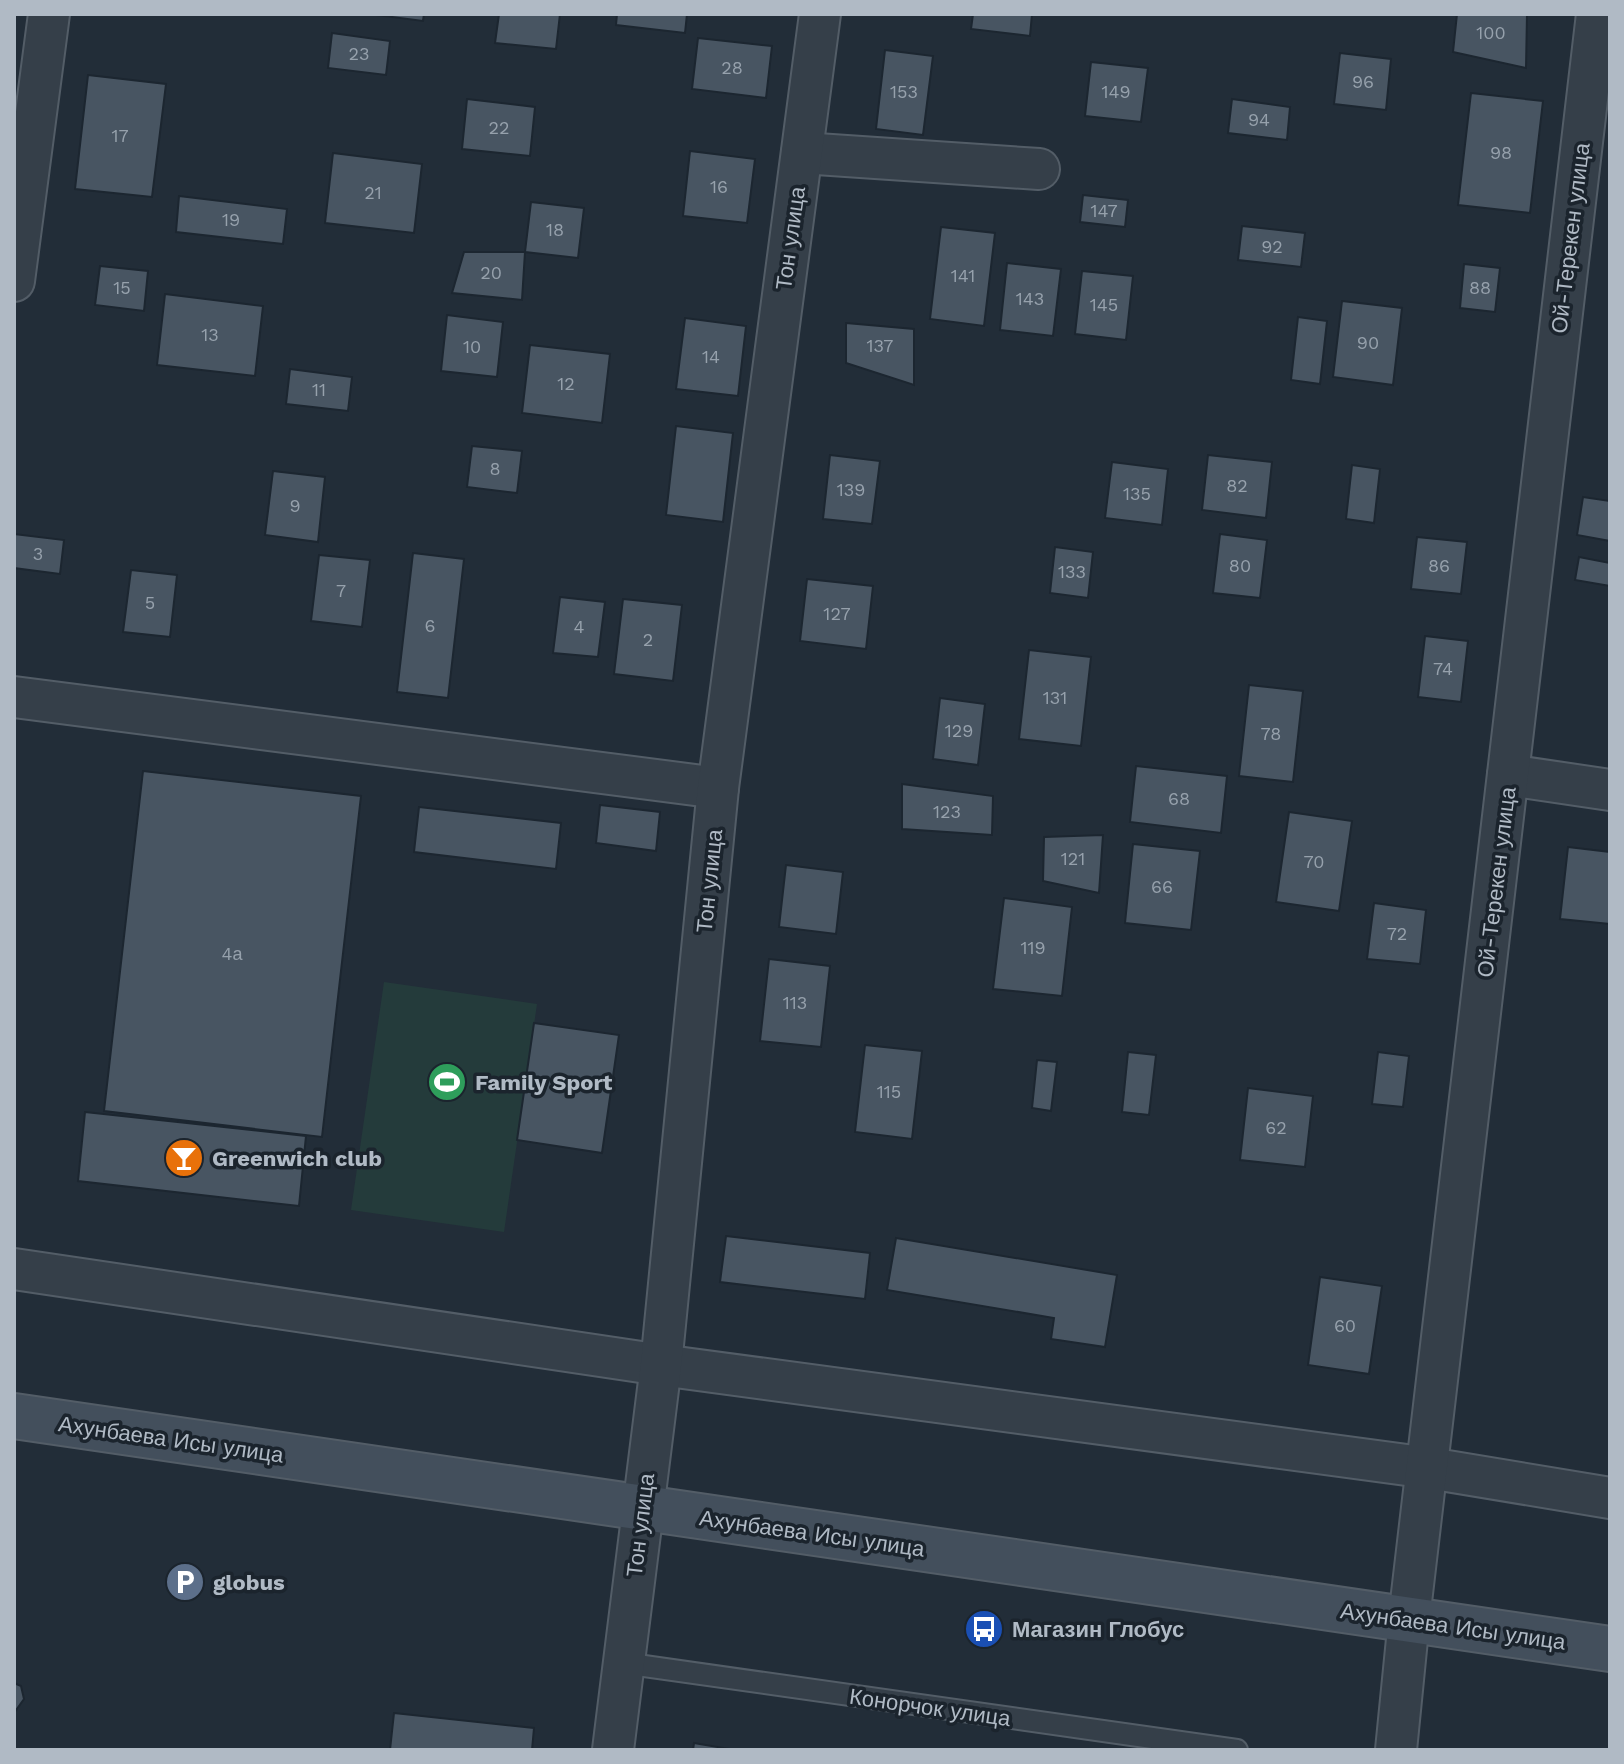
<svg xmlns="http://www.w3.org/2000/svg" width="1624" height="1764" viewBox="0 0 1624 1764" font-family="'Work Sans',sans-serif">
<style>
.green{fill:#243b3b}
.building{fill:#485562;stroke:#1c2630;stroke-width:2}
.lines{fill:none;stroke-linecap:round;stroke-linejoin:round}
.lane-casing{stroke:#535d67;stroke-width:24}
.street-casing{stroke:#535d67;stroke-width:44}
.secondary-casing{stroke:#535d67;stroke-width:48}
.lane{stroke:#353f49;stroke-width:20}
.street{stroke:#353f49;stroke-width:40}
.secondary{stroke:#434f5c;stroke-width:44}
.labels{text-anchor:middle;stroke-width:7;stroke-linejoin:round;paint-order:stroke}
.number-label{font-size:18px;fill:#96a1ac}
.street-label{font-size:22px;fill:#b0bac5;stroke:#1b242d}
.poi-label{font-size:22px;font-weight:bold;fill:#b0bac5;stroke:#1b242d;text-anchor:start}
</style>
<rect width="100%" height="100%" fill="#222d38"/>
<!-- green -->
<path class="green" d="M384,982L537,1004L504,1232L351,1210Z"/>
<!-- building -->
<g class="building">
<path d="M369,14H424L423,21Z"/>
<path d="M499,14H560L556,49L495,43Z"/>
<path d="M617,14H687L685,33L616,25Z"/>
<path d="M973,14H1032L1030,36L971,29Z"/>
<path d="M1457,14H1527L1526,68L1453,52Z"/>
<path d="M332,33L390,41L386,75L328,68Z"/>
<path d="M698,38L772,46L766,98L692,89Z"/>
<path d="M885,50L933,56L923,135L876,129Z"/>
<path d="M1340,53L1391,59L1386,110L1334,104Z"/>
<path d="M1091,62L1148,68L1141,122L1085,116Z"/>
<path d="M88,75L166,84L152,197L75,189Z"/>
<path d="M1471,93L1543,101L1530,213L1458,205Z"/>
<path d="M467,99L535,107L530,156L462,149Z"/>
<path d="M1232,99L1290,107L1287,140L1228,133Z"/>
<path d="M690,151L755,159L747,223L683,216Z"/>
<path d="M333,153L422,164L414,233L325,223Z"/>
<path d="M1083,195L1128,200L1125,227L1080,222Z"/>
<path d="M179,196L287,209L283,244L176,232Z"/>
<path d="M531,202L584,208L578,258L525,252Z"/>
<path d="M1242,226L1305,233L1301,267L1238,260Z"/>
<path d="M941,227L995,233L984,326L930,319Z"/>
<path d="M464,252H525L522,300L452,293Z"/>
<path d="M1007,263L1061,269L1053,336L1000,330Z"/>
<path d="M1464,264L1500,268L1495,312L1460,308Z"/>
<path d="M100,266L148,271L144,311L95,305Z"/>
<path d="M1082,271L1133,276L1126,340L1075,334Z"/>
<path d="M165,294L263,306L255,376L157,365Z"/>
<path d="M1342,301L1402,308L1393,385L1333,377Z"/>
<path d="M447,315L503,322L497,377L441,371Z"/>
<path d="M1298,317L1327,321L1320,384L1291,380Z"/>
<path d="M685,318L746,326L738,396L676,389Z"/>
<path d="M846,323L914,329V385L846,363Z"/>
<path d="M530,345L610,354L602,423L522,413Z"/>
<path d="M290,369L352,377L348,411L286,404Z"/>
<path d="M676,426L733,433L723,522L666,515Z"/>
<path d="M472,446L522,451L517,493L467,487Z"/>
<path d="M830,455L880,461L872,524L823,519Z"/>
<path d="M1208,455L1272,462L1266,518L1202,510Z"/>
<path d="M1112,462L1168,469L1162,525L1105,518Z"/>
<path d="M1352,465L1380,469L1374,523L1346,519Z"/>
<path d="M273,471L325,477L318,542L265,535Z"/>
<path d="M1583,497L1610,501V541L1577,535Z"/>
<path d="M14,534L64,540L60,574L14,568Z"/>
<path d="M1220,534L1267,540L1260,598L1213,593Z"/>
<path d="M1417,537L1467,542L1461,594L1411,589Z"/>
<path d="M1055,547L1093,552L1088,598L1050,593Z"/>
<path d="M413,553L464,559L448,698L397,692Z"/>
<path d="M319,555L370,560L362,627L311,621Z"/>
<path d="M1579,557L1610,563V586L1575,580Z"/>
<path d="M131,570L177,575L170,637L123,632Z"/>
<path d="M807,579L873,586L866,649L800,641Z"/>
<path d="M560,597L605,602L598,657L553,653Z"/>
<path d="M623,599L682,605L673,681L614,674Z"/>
<path d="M1425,636L1468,641L1461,702L1418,697Z"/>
<path d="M1029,650L1091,657L1081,746L1019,739Z"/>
<path d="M1249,685L1303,691L1293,782L1239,776Z"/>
<path d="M940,698L985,704L978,765L933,759Z"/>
<path d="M1136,766L1227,776L1221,833L1130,822Z"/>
<path d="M143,771L361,796L322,1137L104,1111Z"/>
<path d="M902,784L993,796L992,835L902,829Z"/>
<path d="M600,805L660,812L656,851L596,843Z"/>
<path d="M419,807L561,823L556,869L414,852Z"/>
<path d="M1289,812L1352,821L1339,911L1276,902Z"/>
<path d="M1103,835L1099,893L1043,881L1044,837Z"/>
<path d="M1133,844L1200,851L1191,930L1125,923Z"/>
<path d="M1568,847L1610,852V924L1560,919Z"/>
<path d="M786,865L843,872L836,934L779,927Z"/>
<path d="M1004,898L1072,907L1062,996L993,989Z"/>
<path d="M1374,903L1426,910L1420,964L1367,959Z"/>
<path d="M769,959L830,966L821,1047L760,1041Z"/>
<path d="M534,1023L619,1035L602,1153L517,1140Z"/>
<path d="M865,1045L922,1051L912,1139L855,1132Z"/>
<path d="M1128,1052L1156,1055L1149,1115L1122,1112Z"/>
<path d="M1378,1052L1409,1056L1403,1107L1372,1104Z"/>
<path d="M1037,1060L1057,1062L1051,1111L1032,1108Z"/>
<path d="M1248,1088L1313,1096L1305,1167L1240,1160Z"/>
<path d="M85,1112L306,1136L299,1206L78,1181Z"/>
<path d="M726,1236L870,1253L865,1299L720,1282Z"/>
<path d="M896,1238L1117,1275L1105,1347L1051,1339L1054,1318L887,1290Z"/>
<path d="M1320,1277L1382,1286L1369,1374L1308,1365Z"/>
<path d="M14,1683L21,1686L24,1699L14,1713Z"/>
<path d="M394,1713L534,1728L532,1750H390Z"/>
<path d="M694,1743L735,1750H693Z"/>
</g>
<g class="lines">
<defs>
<path id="lane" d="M623,1663L1237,1750"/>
<g id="street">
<path d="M802,153L1039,169"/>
<path d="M14,281L49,14"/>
<path d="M14,697L718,788"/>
<path d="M1508,775L1610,790"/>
<path d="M14,1269L661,1365L1429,1468L1610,1498"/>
<path d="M613,1750L661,1365L718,788L820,14"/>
<path d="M1396,1750L1409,1619L1597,14"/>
</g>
<path id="secondary" d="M14,1416L1610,1649"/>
</defs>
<!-- lane casing -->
<use href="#lane" class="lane-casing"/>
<!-- street casing -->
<use href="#street" class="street-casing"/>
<!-- secondary casing -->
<use href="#secondary" class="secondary-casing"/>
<!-- lane -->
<use href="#lane" class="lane"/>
<!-- street -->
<use href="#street" class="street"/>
<!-- secondary -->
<use href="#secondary" class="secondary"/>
</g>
<!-- icons -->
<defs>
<symbol id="stadium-disc" viewBox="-11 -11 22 22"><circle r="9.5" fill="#2e9e5b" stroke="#1b242d"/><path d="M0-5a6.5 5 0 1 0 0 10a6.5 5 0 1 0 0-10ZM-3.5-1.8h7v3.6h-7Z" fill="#fff"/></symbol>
<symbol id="bar-disc" viewBox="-11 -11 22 22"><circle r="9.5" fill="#e8710a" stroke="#1b242d"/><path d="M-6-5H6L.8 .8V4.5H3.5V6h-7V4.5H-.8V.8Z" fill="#fff"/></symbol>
<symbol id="parking-disc" viewBox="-11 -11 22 22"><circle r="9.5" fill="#5c6f8a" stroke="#1b242d"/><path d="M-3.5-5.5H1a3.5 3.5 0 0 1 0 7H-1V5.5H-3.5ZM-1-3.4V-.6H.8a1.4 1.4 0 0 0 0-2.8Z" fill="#fff"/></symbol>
<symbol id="bus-disc" viewBox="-11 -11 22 22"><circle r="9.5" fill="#1a4fb4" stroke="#1b242d"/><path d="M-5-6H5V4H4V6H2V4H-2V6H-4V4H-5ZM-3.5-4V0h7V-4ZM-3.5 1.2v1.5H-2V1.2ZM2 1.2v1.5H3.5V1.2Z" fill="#fff"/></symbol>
</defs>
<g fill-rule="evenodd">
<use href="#stadium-disc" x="425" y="1060" width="44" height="44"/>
<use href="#bar-disc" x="162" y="1136" width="44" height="44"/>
<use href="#parking-disc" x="163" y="1560" width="44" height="44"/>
<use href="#bus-disc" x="962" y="1607" width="44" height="44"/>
</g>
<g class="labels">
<!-- number labels -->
<g class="number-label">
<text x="1491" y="39">100</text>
<text x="359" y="60">23</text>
<text x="732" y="74">28</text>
<text x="1363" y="88">96</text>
<text x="904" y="98">153</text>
<text x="1116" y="98">149</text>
<text x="1259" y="126">94</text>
<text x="499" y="134">22</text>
<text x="120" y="142">17</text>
<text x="1501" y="159">98</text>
<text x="719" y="193">16</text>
<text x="373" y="199">21</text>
<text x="1104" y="217">147</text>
<text x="231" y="226">19</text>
<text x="555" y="236">18</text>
<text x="1272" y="253">92</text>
<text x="491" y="279">20</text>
<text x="963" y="282">141</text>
<text x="122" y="294">15</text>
<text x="1480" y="294">88</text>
<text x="1030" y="305">143</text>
<text x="1104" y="311">145</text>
<text x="210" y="341">13</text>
<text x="1368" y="349">90</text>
<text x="880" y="352">137</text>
<text x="472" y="353">10</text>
<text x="711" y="363">14</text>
<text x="566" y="390">12</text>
<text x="319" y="396">11</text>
<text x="495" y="475">8</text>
<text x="1237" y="492">82</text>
<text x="851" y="496">139</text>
<text x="1137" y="500">135</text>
<text x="295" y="512">9</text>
<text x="38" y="560">3</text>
<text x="1240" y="572">80</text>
<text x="1439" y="572">86</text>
<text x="1072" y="578">133</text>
<text x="341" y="597">7</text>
<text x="150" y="609">5</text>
<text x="837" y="620">127</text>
<text x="430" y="632">6</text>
<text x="579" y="633">4</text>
<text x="648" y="646">2</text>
<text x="1443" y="675">74</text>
<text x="1055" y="704">131</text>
<text x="959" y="737">129</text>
<text x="1271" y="740">78</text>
<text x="1179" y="805">68</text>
<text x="947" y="818">123</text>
<text x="1073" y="865">121</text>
<text x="1314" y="868">70</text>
<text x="1162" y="893">66</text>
<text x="1397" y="940">72</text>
<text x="1033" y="954">119</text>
<text x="232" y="960">4а</text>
<text x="795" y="1009">113</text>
<text x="889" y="1098">115</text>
<text x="1276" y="1134">62</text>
<text x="1345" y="1332">60</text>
</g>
<!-- street labels -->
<g class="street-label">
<text transform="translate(790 238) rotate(-82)" y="8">Тон улица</text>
<text transform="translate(1570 238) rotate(-83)" y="8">Ой-Терекен улица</text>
<text transform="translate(709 881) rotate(-84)" y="8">Тон улица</text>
<text transform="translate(1496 882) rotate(-83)" y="8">Ой-Терекен улица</text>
<text transform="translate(171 1439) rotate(8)" y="8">Ахунбаева Исы улица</text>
<text transform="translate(640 1525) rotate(-83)" y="8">Тон улица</text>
<text transform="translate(812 1533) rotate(8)" y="8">Ахунбаева Исы улица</text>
<text transform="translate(1453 1626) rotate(8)" y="8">Ахунбаева Исы улица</text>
<text transform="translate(930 1707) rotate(8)" y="8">Конорчок улица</text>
</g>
<!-- poi labels -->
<g class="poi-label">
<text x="475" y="1090">Family Sport</text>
<text x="212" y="1166">Greenwich club</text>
<text x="213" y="1590">globus</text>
<text x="1012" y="1637">Магазин Глобус</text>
</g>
</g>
<!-- border -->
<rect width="1624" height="1764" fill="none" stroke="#b0bac5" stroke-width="32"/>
</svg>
